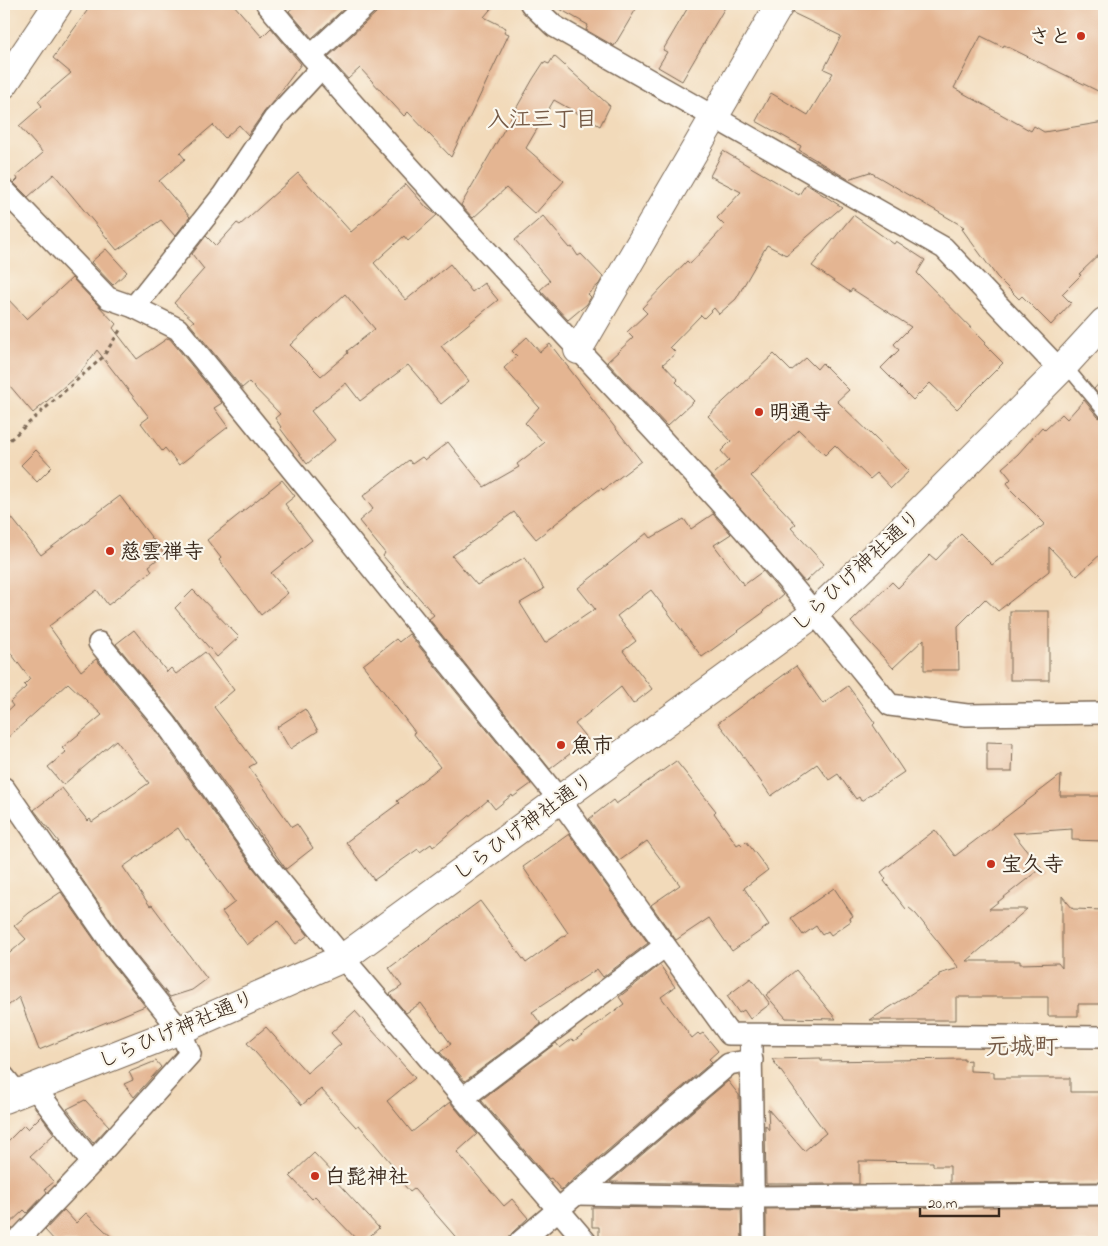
<svg xmlns="http://www.w3.org/2000/svg" width="1108" height="1246" viewBox="0 0 1108 1246" font-family="'Indie Flower','Klee One',sans-serif">
<style>
.building{fill:#e4b592;fill-rule:evenodd}
.lines{fill:none;stroke-linecap:round;stroke-linejoin:round}
.lane-casing{stroke:#7b6855;stroke-width:14}
.street-casing{stroke:#7b6855;stroke-width:24}
.secondary-casing{stroke:#7b6855;stroke-width:30}
.path{stroke:#7b6855;stroke-width:3;stroke-dasharray:4 4;stroke-linecap:butt}
.lane{stroke:#fff;stroke-width:11}
.street{stroke:#fff;stroke-width:21}
.secondary{stroke:#fff;stroke-width:28}
.poi-dot{fill:#c8321e;stroke:#fbf7ec;stroke-width:2}
.labels{text-anchor:middle;stroke-width:4.5;stroke-linejoin:round;paint-order:stroke}
.poi-label{font-size:21px;font-weight:bold;fill:#3b2a1e;stroke:#fbf7ec;text-anchor:start}
.street-label{font-size:21px;fill:#3b2a1e;stroke:#fbf7ec}
.neighbourhood-label{font-size:22px;font-weight:bold;fill:#765b47;stroke:#fbf7ec}
.quarter-label{font-size:24px;font-weight:bold;fill:#765b47;stroke:#fbf7ec}
</style>
<rect width="100%" height="100%" fill="#fbf7ec"/>
<filter id="ink" filterUnits="userSpaceOnUse"><feTurbulence type="fractalNoise" baseFrequency=".02" numOctaves="2"/><feDisplacementMap in="SourceGraphic" scale="10" xChannelSelector="R" yChannelSelector="G"/><feConvolveMatrix kernelMatrix="1 2 1 2 8 2 1 2 1" color-interpolation-filters="sRGB"/></filter>
<filter id="wash" filterUnits="userSpaceOnUse"><feTurbulence type="fractalNoise" baseFrequency=".0096" numOctaves="4" result="noise"/><feDisplacementMap in="SourceGraphic" scale="20" xChannelSelector="R" yChannelSelector="G"/><feGaussianBlur stdDeviation="1.12" result="paint"/><feColorMatrix in="noise" values="0 0 0 0 0 0 0 0 0 0 0 0 0 0 0 0 0 1.4 0 .05"/><feComposite in="paint" operator="in"/></filter>
<g filter="url(#wash)">
<rect width="100%" height="100%" fill="#f2daba"/>
<g id="blocks">
<!-- building -->
<g class="building">
<path d="M92,4H233L262,37L271,28L301,64L275,99L264,112L248,135L239,125L225,138L213,125L180,153L185,159L159,181L190,217L175,236L161,220L117,250L54,174L28,197L14,183L18,179L16,176L43,153L19,126L42,106L38,101L71,73L53,58Z"/>
<path d="M297,4H349L312,38L289,11Z"/>
<path d="M379,4H495L484,17L506,28L504,32L509,34L451,157L408,112L404,116L360,68L348,79L328,57L376,13Z"/>
<path d="M551,4H639L614,46L586,30L588,25Z"/>
<path d="M690,4H727L682,81L658,67L667,52L663,50Z"/>
<path d="M796,4H1095L1104,8V94L1004,45L1003,47L981,36L954,88L1031,131L1034,126L1044,132L1104,122V250L1079,274L1081,275L1062,294L1071,303L1051,325L1022,296L1019,299L997,277L962,229L964,227L870,172L848,179L799,150L801,146L756,121L771,93L808,115L833,73L824,69L841,36L793,13Z"/>
<path d="M554,56L610,106L600,126L554,100L526,148L564,181L535,214L506,188L473,218L461,205L533,79L544,62L549,64Z"/>
<path d="M723,151L799,195L806,184L842,207L786,255L767,245L736,299L719,314L714,308L704,318L701,315L670,347L676,353L663,364L678,380L676,382L694,401L667,426L607,362L633,338L627,332L647,313L642,308L687,261L690,264L725,226L717,218L741,192L710,176Z"/>
<path d="M298,173L351,232L406,184L427,208L437,215L408,241L404,236L374,263L406,300L450,264L472,292L484,283L498,300L441,346L469,381L441,404L408,365L360,401L346,383L311,411L335,440L307,464L280,428L281,427L275,418L280,414L249,382L242,388L190,324L194,321L174,303L204,269L192,254L206,236L216,246L237,223L240,225ZM345,294L375,329L347,351L348,353L321,376L290,345Z"/>
<path d="M853,215L894,244L896,241L925,260L917,273L986,343L984,344L1003,363L957,409L930,383L913,400L881,368L899,350L894,344L911,327L852,289L850,292L812,266Z"/>
<path d="M543,216L570,248L572,247L578,256L581,254L603,277L599,284L588,294L591,297L587,304L568,320L540,290L550,281L515,240Z"/>
<path d="M106,249L127,272L113,285L91,262Z"/>
<path d="M72,278L116,324L113,328L137,359L168,338L170,339L222,403L214,408L228,427L179,465L165,448L162,451L141,423L149,417L97,350L80,373L33,413L4,379V295L27,319Z"/>
<path d="M527,337L540,352L550,344L641,461L603,490L601,488L536,539L514,512L452,556L477,585L525,557L544,589L520,603L545,643L595,609L578,588L647,533L651,538L684,519L691,529L713,514L731,534L714,545L744,585L763,571L783,595L763,611L764,612L702,657L651,590L617,616L636,641L623,651L652,689L633,704L621,687L575,724L588,740L550,769L429,619L434,615L383,556L385,553L359,521L373,509L363,496L409,460L412,464L422,457L425,460L448,442L484,487L519,467L517,464L544,443L525,423L539,407L504,368L517,356L512,351Z"/>
<path d="M774,354L791,371L806,358L817,369L822,363L849,390L837,401L909,471L891,488L877,473L870,479L835,445L825,455L799,430L751,476L796,524L791,528L824,564L806,581L803,580L712,476L729,460L721,451L731,441L708,416Z"/>
<path d="M1104,378V401L1094,389Z"/>
<path d="M1084,400L1098,417L1104,419V551L1077,576L1049,547V571L998,611L985,599L958,626L959,670H924V639L893,668L851,622L892,582L898,588L930,555L936,560L961,534L992,565L1045,524L1010,489L1011,488L1007,483L1011,479L1002,468L1018,454L1042,427L1045,430L1062,414L1067,419Z"/>
<path d="M36,450L52,467L37,482L21,465Z"/>
<path d="M282,480L295,496L285,504L312,540L271,573L288,593L261,615L219,560L221,558L207,540Z"/>
<path d="M120,496L164,554L149,566L152,571L108,605L97,590L49,626L81,671L96,659L157,733L254,869L308,935L296,944L278,921L247,945L222,912L235,902L188,839L186,840L178,828L123,867L150,906L152,905L207,979L192,990L170,997L127,944L57,843L59,842L34,810L62,788L88,821L90,819L92,822L149,783L116,740L63,785L48,767L66,752L62,748L102,715L68,683L4,741V714L13,706L10,702L26,687L24,685L30,679L4,644V508L41,555Z"/>
<path d="M193,590L239,637L217,657L175,608Z"/>
<rect x="1010" y="611" width="39" height="69"/>
<path d="M134,630L167,672L171,668L176,674L205,652L234,690L214,707L256,763L249,767L292,827L297,824L313,848L286,869L177,718L116,644Z"/>
<path d="M409,634L531,784L513,797L512,795L495,809L488,800L433,847L431,844L420,852L418,849L374,880L346,842L399,803L397,801L440,767L413,733L415,732L363,665L396,639L399,642Z"/>
<path d="M796,666L823,704L848,686L875,723L873,725L904,772L861,801L859,797L856,799L838,774L829,780L817,764L771,796L731,739L718,723Z"/>
<path d="M305,709L318,731L290,749L277,727Z"/>
<path d="M987,742L1013,743L1012,772H987Z"/>
<path d="M676,761L716,811L714,813L737,845L740,843L742,845L746,841L768,870L744,888L769,925L732,951L709,918L676,940L651,905L680,885L647,841L619,861L589,819L613,800L616,804Z"/>
<path d="M1061,775L1060,796H1104V841L1072,840V829L1013,833L1041,868L989,909H1027L967,961H1020V964L1058,963L1062,968V896L1073,909L1104,910V1004H1078V1016H1048V997H956V1020H870L939,976V974L959,968L916,914L908,907L906,909L884,881L886,879L881,872L935,830L955,856Z"/>
<path d="M569,834L648,943L603,977L597,969L532,1012L541,1024L465,1081L440,1052L451,1044L421,1003L406,1013L390,994L402,986L389,968L480,901L526,963L568,933L523,867Z"/>
<path d="M834,888L853,916L850,918L851,921L831,935L828,931L822,935L816,926L803,935L791,918Z"/>
<path d="M61,892L107,958L145,1006L39,1050L19,997L4,1009V958L26,939L14,926L29,913Z"/>
<path d="M660,965L675,987L661,997L692,1038L698,1033L700,1035L703,1033L718,1051L709,1059L712,1062L561,1190L551,1178L549,1179L481,1100L556,1043L560,1048L572,1039L574,1041L624,1004L619,997Z"/>
<path d="M796,970L836,1019L786,1018L766,995Z"/>
<path d="M751,978L770,1004L750,1019L744,1010L739,1013L727,996Z"/>
<path d="M355,1011L415,1078L387,1101L412,1132L450,1102L477,1134L457,1152L504,1206L512,1199L528,1218L512,1233L508,1242H460L414,1189L410,1192L392,1171L395,1168L359,1125L356,1127L321,1089L302,1105L247,1043L266,1027L307,1073L341,1044L331,1033Z"/>
<path d="M821,1058V1061L964,1059V1061L970,1060V1071L994,1072V1078H1070V1092H1104V1182L950,1183V1166H933V1162L859,1161V1184H766L765,1125L769,1130L768,1109L804,1151L826,1133L772,1059Z"/>
<path d="M156,1061L161,1067L134,1097L124,1084L133,1080L129,1072Z"/>
<path d="M728,1081L739,1095L741,1184L610,1182Z"/>
<path d="M85,1100L109,1126L93,1143L67,1109Z"/>
<path d="M41,1116L54,1134L30,1156L54,1182L45,1189L47,1192L27,1213L24,1210L4,1229V1145L24,1125L28,1129Z"/>
<path d="M314,1153L336,1176L334,1179L379,1228L363,1242H359L315,1196L312,1199L290,1176Z"/>
<path d="M1104,1206V1242H1031V1240H955V1242H766V1209Z"/>
<path d="M592,1207L741,1209L742,1242H599V1227H592Z"/>
<path d="M64,1210L76,1223L86,1213L117,1242H56L45,1230Z"/>
</g>
</g>
</g>
<g filter="url(#ink)">
<use href="#blocks" fill-opacity="0" stroke="#7b6855" stroke-width="1"/>
<g class="lines">
<defs>
<path id="lane" d="M1065,365L1104,412"/>
<g id="street">
<path d="M267,4C408,173 563,330 711,493C773,561 831,633 890,705L967,715L1104,713"/>
<path d="M531,4L554,26L944,248L1060,370"/>
<path d="M311,56L367,4"/>
<path d="M4,190L108,298L134,307L178,329L559,799L729,1034L1104,1037"/>
<path d="M134,307L223,195L274,119L321,68"/>
<path d="M99,643L167,725L264,862L343,958L586,1242"/>
<path d="M4,788L117,951L180,1030L190,1054L92,1163L21,1237L13,1242"/>
<path d="M751,1047L754,1242"/>
<path d="M4,1077L18,1094"/>
<path d="M34,1087L92,1163"/>
<path d="M463,1098L665,946"/>
<path d="M576,1194L755,1197L1104,1194"/>
<path d="M520,1242L729,1064L752,1060"/>
</g>
<g id="secondary">
<path d="M4,84L58,4"/>
<path d="M578,350L780,4"/>
<path d="M4,1099L180,1030L343,958L815,613L886,545L1060,370L1104,322"/>
</g>
</defs>
<!-- lane casing -->
<use href="#lane" class="lane-casing"/>
<!-- street casing -->
<use href="#street" class="street-casing"/>
<!-- secondary casing -->
<use href="#secondary" class="secondary-casing"/>
<!-- path -->
<path class="path" d="M4,445L103,357L122,327"/>
<!-- lane -->
<use href="#lane" class="lane"/>
<!-- street -->
<use href="#street" class="street"/>
<!-- secondary -->
<use href="#secondary" class="secondary"/>
</g>
</g>
<!-- markers -->
<g class="poi-dot">
<circle cx="1081" cy="36" r="5"/>
<circle cx="759" cy="412" r="5"/>
<circle cx="110" cy="551" r="5"/>
<circle cx="561" cy="745" r="5"/>
<circle cx="991" cy="864" r="5"/>
<circle cx="315" cy="1176" r="5"/>
</g>
<g class="labels">
<!-- poi labels -->
<g class="poi-label">
<text x="1071" y="43" text-anchor="end">さと</text>
<text x="769" y="419">明通寺</text>
<text x="120" y="558">慈雲禅寺</text>
<text x="571" y="752">魚市</text>
<text x="1001" y="871">宝久寺</text>
<text x="325" y="1183">白髭神社</text>
</g>
<!-- street labels -->
<g class="street-label">
<text transform="translate(856 570) rotate(-43)" y="7">しらひげ神社通り</text>
<text transform="translate(523 826) rotate(-36)" y="7">しらひげ神社通り</text>
<text transform="translate(176 1029) rotate(-23)" y="7">しらひげ神社通り</text>
</g>
<!-- neighbourhood labels -->
<g class="neighbourhood-label">
<text x="542" y="126">入江三丁目</text>
</g>
<!-- quarter labels -->
<g class="quarter-label">
<text x="1022" y="1054">元城町</text>
</g>
</g>
<!-- margin -->
<rect width="1108" height="1246" fill="none" stroke="#fbf7ec" stroke-width="20"/>
<!-- scale -->
<path d="M920 1208v8h79v-8" fill="none" stroke="#3b2a1e" stroke-width="2.5"/>
<text x="928" y="1208" font-size="15" fill="#3b2a1e" stroke="#fbf7ec" stroke-width="4" paint-order="stroke">20 m</text>
</svg>
